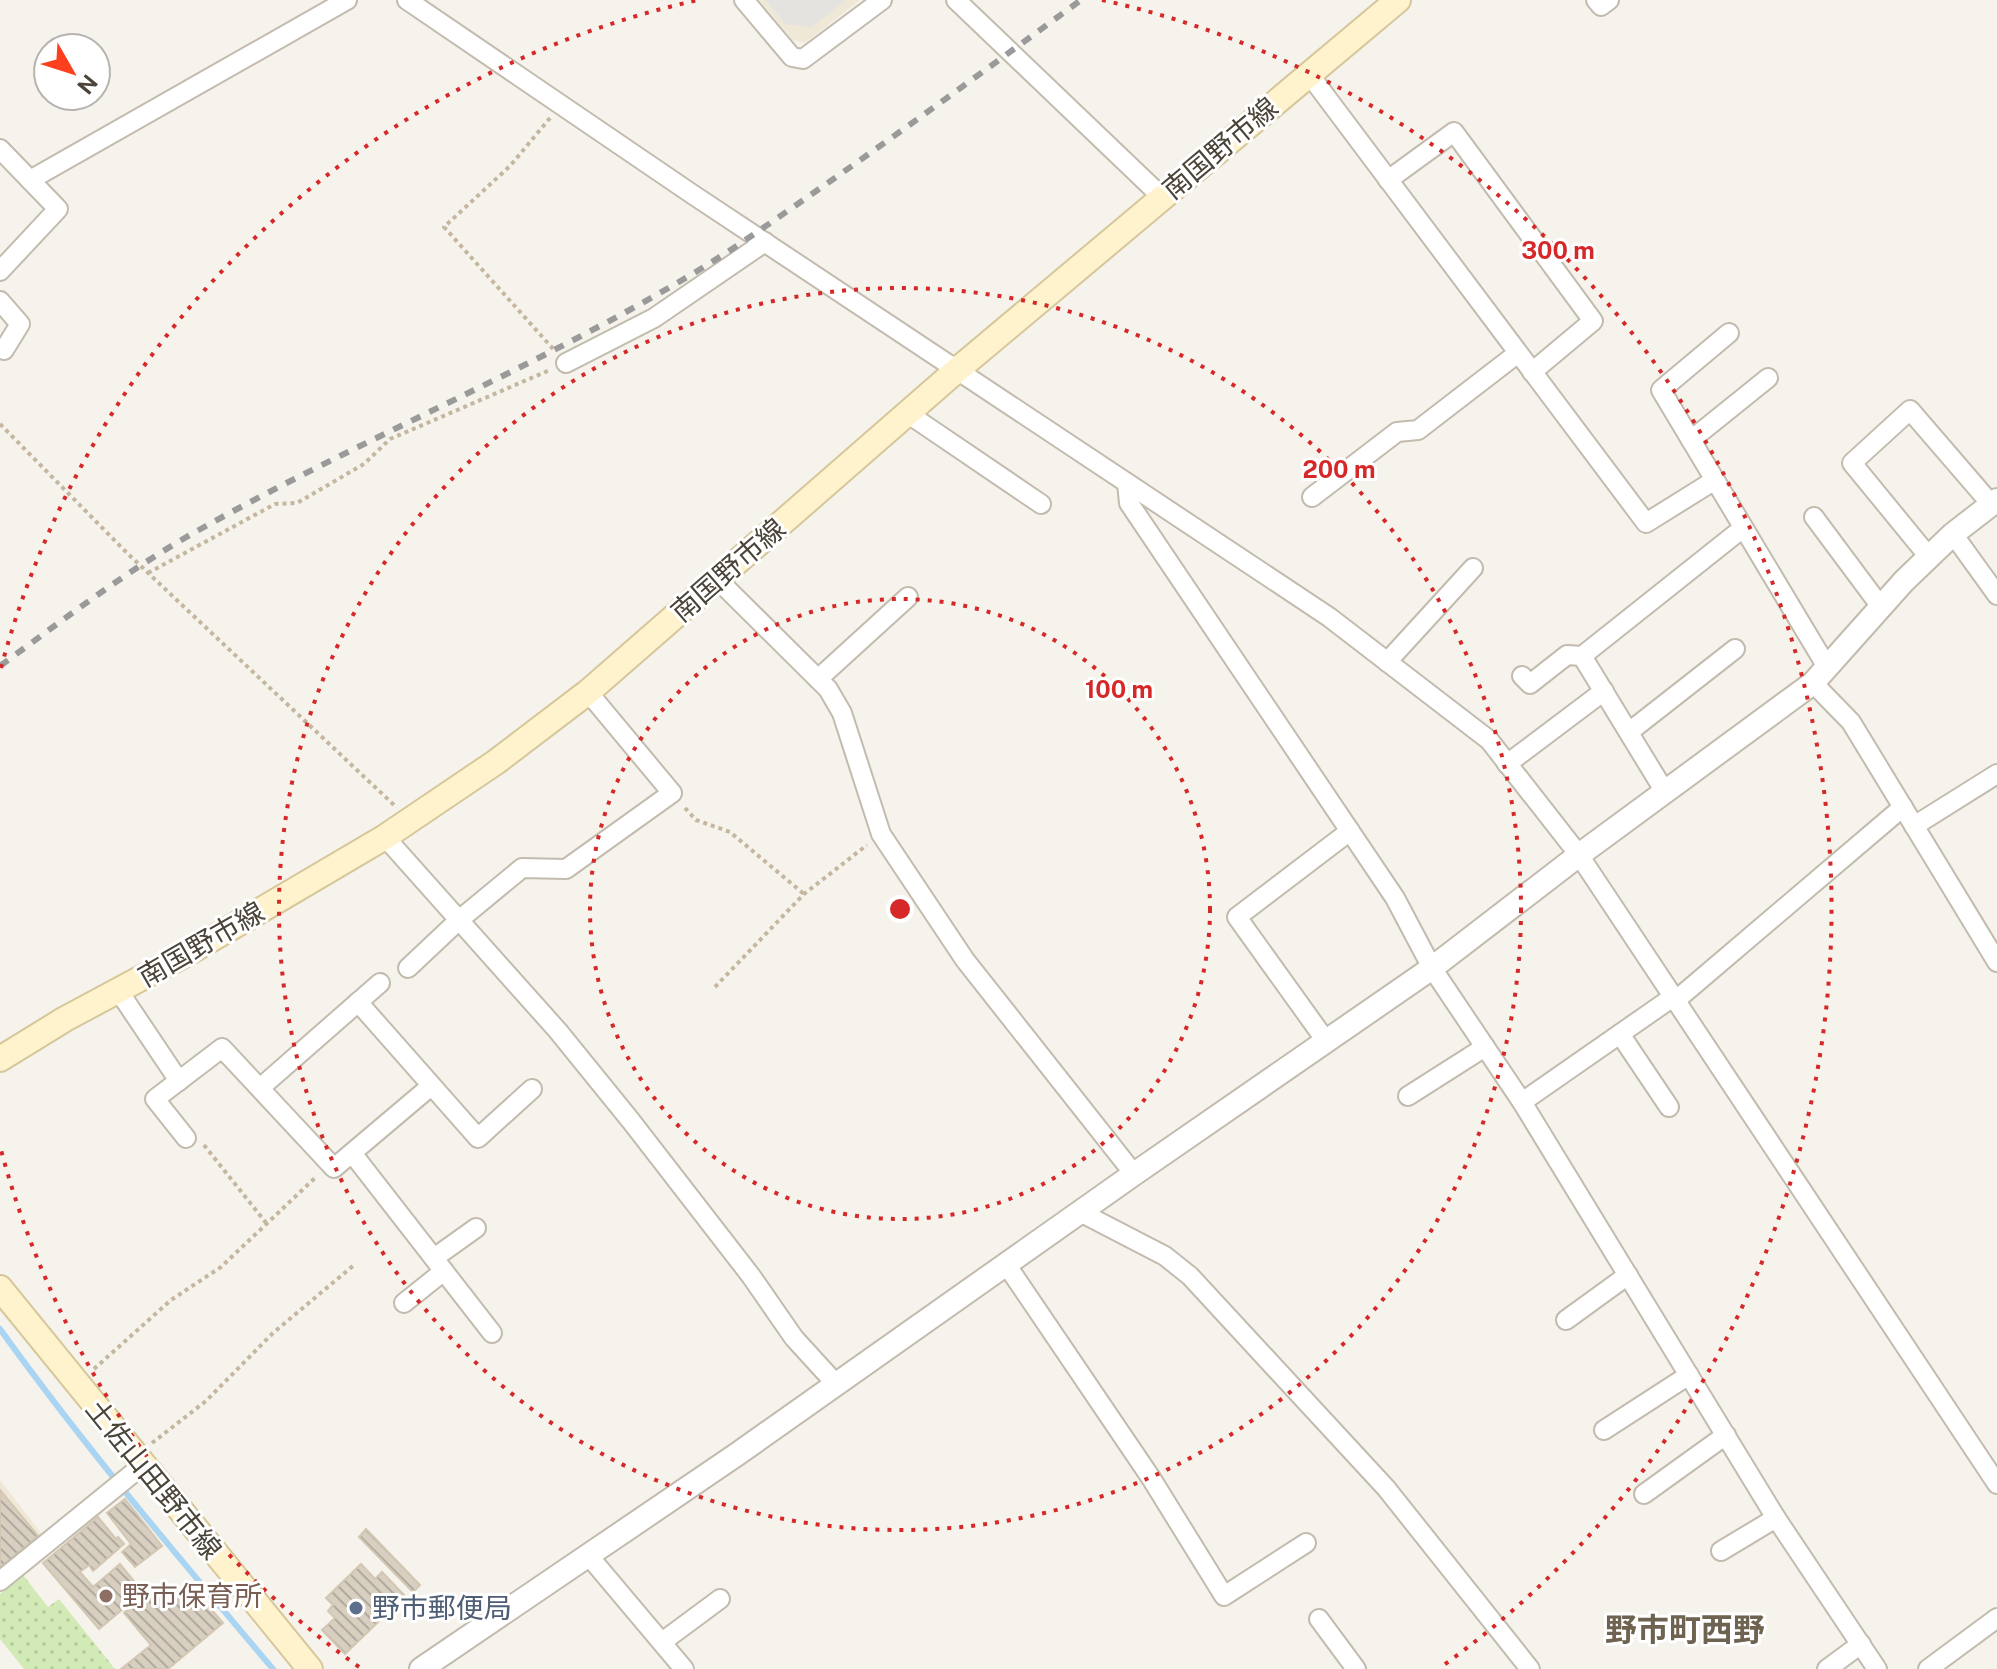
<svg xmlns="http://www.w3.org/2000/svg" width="1997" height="1669" viewBox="0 0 1997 1669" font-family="'Public Sans','Noto Sans JP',sans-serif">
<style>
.education{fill:#efe8d6}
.park{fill:url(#park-dots)}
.parking{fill:#e5e3e0}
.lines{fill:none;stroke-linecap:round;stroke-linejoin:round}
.stream{stroke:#a9d4f2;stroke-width:6}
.building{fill:url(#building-back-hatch);stroke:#d3c7b4;stroke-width:2}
.minor-casing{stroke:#c2bbae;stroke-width:22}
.tertiary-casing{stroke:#c2bbae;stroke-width:26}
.secondary-casing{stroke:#d6c79b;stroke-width:28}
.path{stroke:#c4b79f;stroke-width:4;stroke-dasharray:4 4;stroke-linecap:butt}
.minor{stroke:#fff;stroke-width:18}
.tertiary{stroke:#fff;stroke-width:22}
.secondary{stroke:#fff3cd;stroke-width:24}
.rail{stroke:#9a9a9a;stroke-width:6;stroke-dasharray:10 10;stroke-linecap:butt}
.ring{fill:none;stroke:#d62828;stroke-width:4;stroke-dasharray:4 8}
.education-dot{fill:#8d6e63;stroke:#fff;stroke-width:3}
.service-dot{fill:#5c6f8a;stroke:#fff;stroke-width:3}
.labels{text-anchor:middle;stroke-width:6;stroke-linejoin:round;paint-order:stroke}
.street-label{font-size:28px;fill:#4b4439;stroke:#fff}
.education-label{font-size:28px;fill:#785e54;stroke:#fff;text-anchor:start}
.service-label{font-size:28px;fill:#4e5e75;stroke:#fff;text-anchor:start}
.quarter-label{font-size:32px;font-weight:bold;fill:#6e6250;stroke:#fff}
.centre{fill:#d62828;stroke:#fff;stroke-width:4}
.ring-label{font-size:24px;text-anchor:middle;font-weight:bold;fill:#d62828;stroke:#fff;stroke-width:6;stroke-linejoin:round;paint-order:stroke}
</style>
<defs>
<pattern id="park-dots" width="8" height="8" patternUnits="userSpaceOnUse" patternTransform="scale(2)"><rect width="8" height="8" fill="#d2eab5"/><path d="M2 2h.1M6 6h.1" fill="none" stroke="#b6ca9c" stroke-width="1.8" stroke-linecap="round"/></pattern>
<pattern id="building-back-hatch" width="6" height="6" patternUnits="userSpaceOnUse" patternTransform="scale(2)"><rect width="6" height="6" fill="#d8cfc1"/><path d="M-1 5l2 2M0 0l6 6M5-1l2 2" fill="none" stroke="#b1aa9e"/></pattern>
</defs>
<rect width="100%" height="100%" fill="#f6f3ec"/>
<!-- education -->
<g class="education">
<path d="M759,0H860L805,43L793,40Z"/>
<path d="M0,1480L44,1537L0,1573Z"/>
</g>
<!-- park -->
<path class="park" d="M23,1575L48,1607L59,1599L115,1669H24L0,1639V1594Z"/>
<!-- parking -->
<path class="parking" d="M765,0H846L811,28L786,24Z"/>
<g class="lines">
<!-- stream -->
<path class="stream" d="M0,1329C85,1447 179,1558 273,1669"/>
</g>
<!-- building -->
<g class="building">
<path d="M0,1490L38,1536L0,1568Z"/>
<path d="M125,1499L162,1546L135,1567L122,1552L131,1544L107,1513Z"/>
<path d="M98,1517L116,1539L118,1537L124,1544L93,1571L89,1565L80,1572L93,1587L120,1564L143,1592L99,1629L43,1563Z"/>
<path d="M366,1529L420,1585L413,1592L359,1537Z"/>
<path d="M361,1564L375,1579L382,1572L405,1596L345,1654L322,1630L335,1618L328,1611L333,1605L326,1598Z"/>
<path d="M152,1590L167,1608L185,1593L197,1607L204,1601L223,1623L168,1669H121L151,1645L124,1613Z"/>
</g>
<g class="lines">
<defs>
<g id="minor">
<path d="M407,0L692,194L1329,617L1489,740L1579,855L1997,1484"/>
<path d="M744,0L792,57L803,59L882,0"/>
<path d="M956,0L1162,197"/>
<path d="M1596,0L1601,6L1609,0"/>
<path d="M1309,74L1646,523L1715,480"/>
<path d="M0,149L58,209L0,271"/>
<path d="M30,180L347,0"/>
<path d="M1388,180L1454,132L1593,321L1532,372"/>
<path d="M0,301L20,324L4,350"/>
<path d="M1729,333L1661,390L1827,667"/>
<path d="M566,363L654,318L765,242"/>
<path d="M907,413L1041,504"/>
<path d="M1691,440L1768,378"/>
<path d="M1127,483L1129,503L1395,898L1432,968L1522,1102L1776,1518L1877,1669"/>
<path d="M1312,497L1397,432L1418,430L1518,353"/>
<path d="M1814,517L1881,607"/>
<path d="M1953,534L1997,595"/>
<path d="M1929,557L1852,463L1910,410L1991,504"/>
<path d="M717,579L828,689L842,713L881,834L965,960L1134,1174"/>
<path d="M1387,662L1473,568"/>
<path d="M1522,676L1530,684L1567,655L1582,656"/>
<path d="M818,679L908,597"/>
<path d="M1813,683L1851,722L1997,962"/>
<path d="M1629,732L1735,649"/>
<path d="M1507,764L1604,691"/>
<path d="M1665,792L1582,656L1743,528"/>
<path d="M1914,826L1997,774"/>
<path d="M385,837L558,1031L631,1121L751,1276L794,1338L836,1384"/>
<path d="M408,968L459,920L522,868L566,869L672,793L588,692"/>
<path d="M118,990L179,1081"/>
<path d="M1675,1001L1903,807"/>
<path d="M358,1002L478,1138L532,1089"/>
<path d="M1620,1034L1669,1107"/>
<path d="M1326,1041L1237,917L1350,831"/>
<path d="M260,1088L380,983"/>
<path d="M1408,1096L1485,1047"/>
<path d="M1522,1102L1673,997"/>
<path d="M186,1138L155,1099L222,1048L334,1168L431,1086"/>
<path d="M352,1153L492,1333"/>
<path d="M1080,1212L1165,1256L1190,1276L1386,1488L1530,1669"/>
<path d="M434,1258L476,1228"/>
<path d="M1006,1264L1151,1478L1224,1596L1306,1543"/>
<path d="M404,1303L444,1271"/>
<path d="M1566,1320L1628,1275"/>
<path d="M1604,1430L1689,1375"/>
<path d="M1644,1494L1726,1435"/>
<path d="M1721,1551L1776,1518"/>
<path d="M588,1555L684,1669"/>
<path d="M0,1581L143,1465"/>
<path d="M1319,1619L1356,1669"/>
<path d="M662,1642L720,1599"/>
<path d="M1827,1669L1861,1644"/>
<path d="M1928,1669L1997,1618"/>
</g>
<path id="tertiary" d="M421,1669L736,1455L1134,1174L1432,968L1579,855L1813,683L1904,581L1953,534L1997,500"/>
<g id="secondary">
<path d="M0,1059L65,1019L188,953L385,837L496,762L588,692L957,370L1398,0"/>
<path d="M0,1288L310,1669"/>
</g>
</defs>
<!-- minor casing -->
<use href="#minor" class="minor-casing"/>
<!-- tertiary casing -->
<use href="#tertiary" class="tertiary-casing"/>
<!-- secondary casing -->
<use href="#secondary" class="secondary-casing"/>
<!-- path -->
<g class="path">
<path d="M550,118L510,166L444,227L555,351"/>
<path d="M0,424L128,554L394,805"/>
<path d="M148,573L275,504L297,503L364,464L390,439L550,370"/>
<path d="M685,808L696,820L730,832L804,894"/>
<path d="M715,987L804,894L867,845"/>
<path d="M204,1145L267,1224"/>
<path d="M94,1369L171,1300L221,1267L317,1176"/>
<path d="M152,1443L206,1401L273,1333L354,1265"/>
</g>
<!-- minor -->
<use href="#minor" class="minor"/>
<!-- tertiary -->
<use href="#tertiary" class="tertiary"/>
<!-- secondary -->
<use href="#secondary" class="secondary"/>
<!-- rail -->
<path class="rail" d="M0,666C67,617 133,566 206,526C366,437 537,367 694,273C742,244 787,211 832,180C916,121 999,60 1081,0"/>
</g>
<!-- distance rings -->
<g class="ring">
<circle cx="900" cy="909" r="310"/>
<circle cx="900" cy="909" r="621"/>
<path d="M359 1667A931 931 0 0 1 1 1150M1 668A931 931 0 0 1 698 0M1102 0A931 931 0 0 1 1441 1667"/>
</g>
<!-- markers -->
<circle class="education-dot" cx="106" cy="1596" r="8"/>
<circle class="service-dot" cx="356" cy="1608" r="8"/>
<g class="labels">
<!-- street labels -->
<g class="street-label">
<text transform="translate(1220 148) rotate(-40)" y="10">南国野市線</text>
<text transform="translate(728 570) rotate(-41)" y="10">南国野市線</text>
<text transform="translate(201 944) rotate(-30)" y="10">南国野市線</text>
<text transform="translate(154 1479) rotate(51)" y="10">土佐山田野市線</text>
</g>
<!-- education labels -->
<g class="education-label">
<text x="122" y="1606">野市保育所</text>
</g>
<!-- service labels -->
<g class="service-label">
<text x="372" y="1618">野市郵便局</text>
</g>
<!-- quarter labels -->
<g class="quarter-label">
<text x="1685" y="1641">野市町西野</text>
</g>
</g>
<circle cx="900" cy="909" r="12" class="centre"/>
<g class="ring-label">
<text x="1558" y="259">300 m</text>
<text x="1339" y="478">200 m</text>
<text x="1119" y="698">100 m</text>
</g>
<!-- north arrow -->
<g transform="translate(72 72) rotate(129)"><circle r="38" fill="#ffffff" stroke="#b7b4b0" stroke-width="2"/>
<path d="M0-6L14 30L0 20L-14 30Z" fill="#fc3f1d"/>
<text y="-12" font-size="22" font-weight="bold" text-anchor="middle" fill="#4b4439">N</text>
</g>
</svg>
